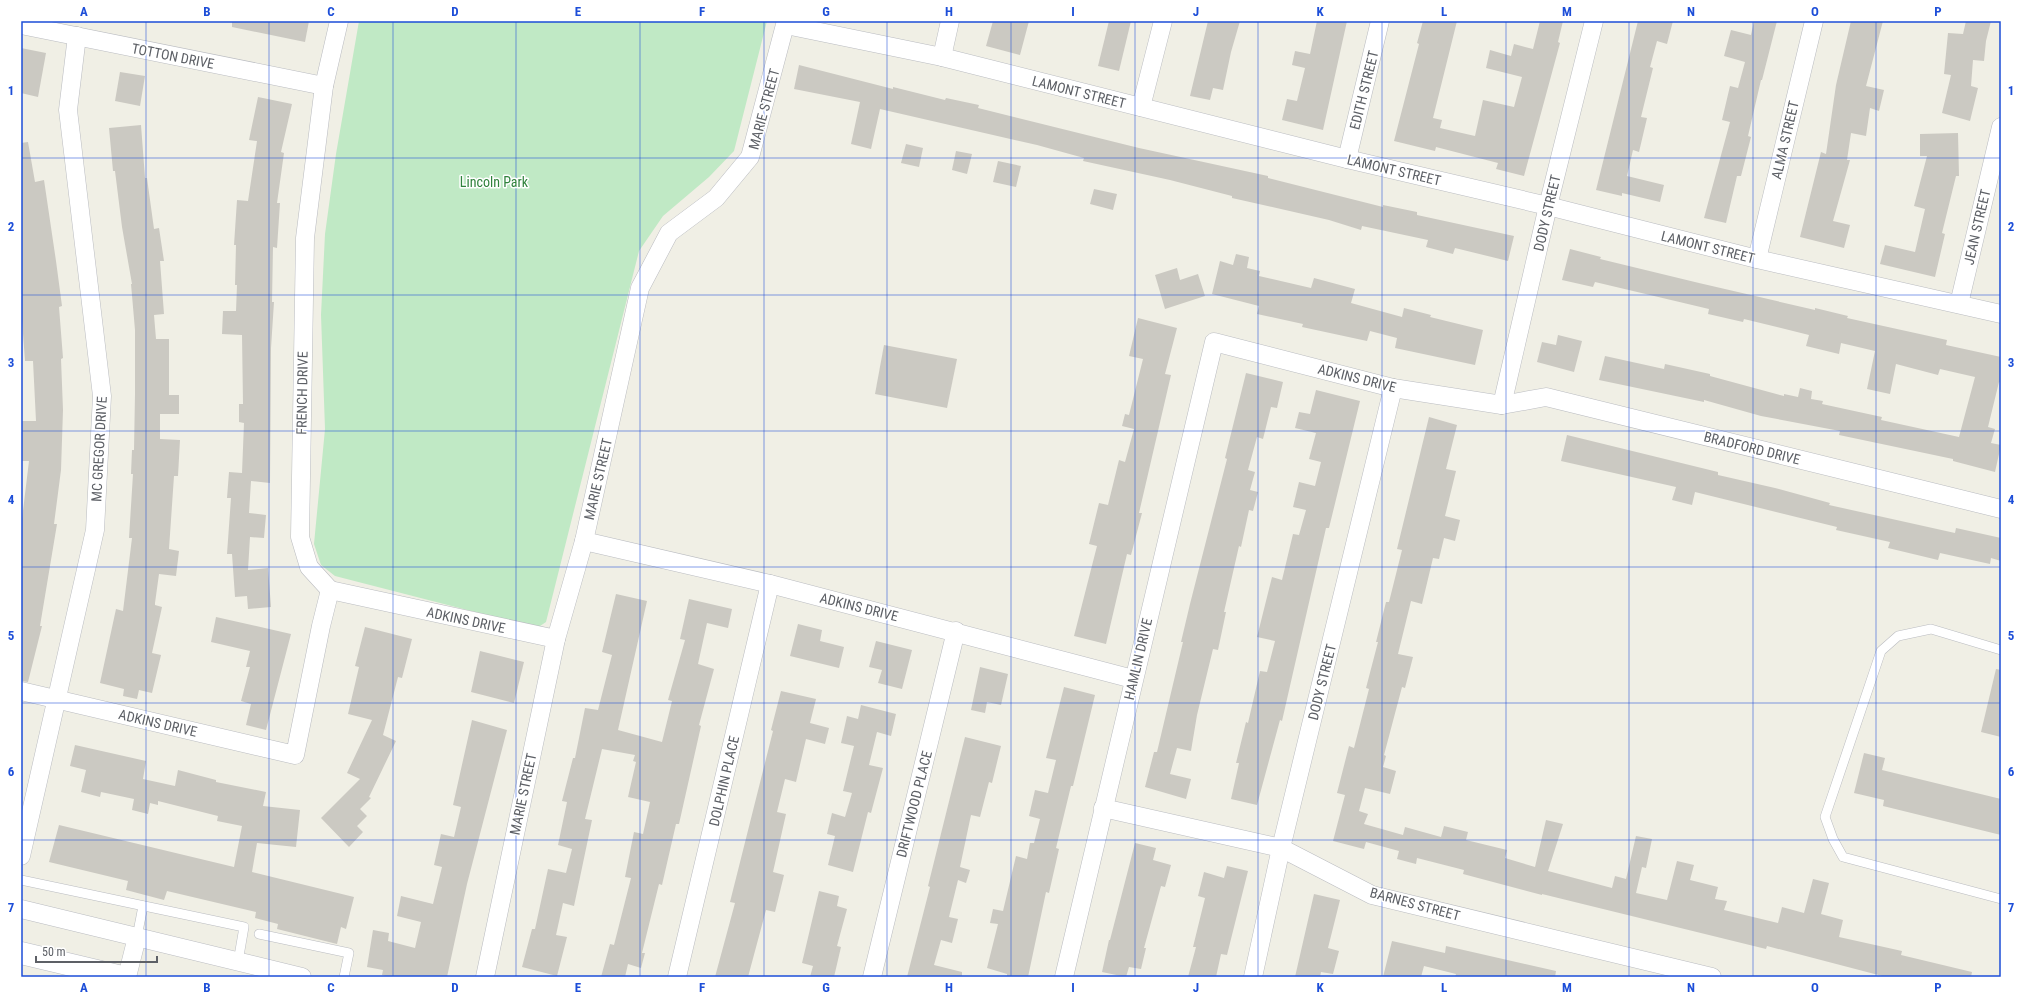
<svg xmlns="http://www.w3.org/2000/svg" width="2022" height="998" viewBox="0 0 2022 998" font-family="'Roboto Condensed',sans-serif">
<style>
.green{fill:#c0e9c5}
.building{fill:#cbc9c2}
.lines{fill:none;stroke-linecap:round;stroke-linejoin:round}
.lane-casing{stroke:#babcc1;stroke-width:10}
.street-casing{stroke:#babcc1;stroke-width:19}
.secondary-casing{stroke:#babdc4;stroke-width:23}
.lane{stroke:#fff;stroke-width:9}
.street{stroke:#fff;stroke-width:18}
.secondary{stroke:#fff;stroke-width:22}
.grid{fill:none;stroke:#1d4ed8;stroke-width:1;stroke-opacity:0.55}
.labels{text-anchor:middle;stroke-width:3;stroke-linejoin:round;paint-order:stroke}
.street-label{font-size:14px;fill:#5d6066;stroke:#fff}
.park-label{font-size:14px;fill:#30823c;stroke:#fff}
.neatline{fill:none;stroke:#1d4ed8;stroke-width:1.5}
.grid-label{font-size:13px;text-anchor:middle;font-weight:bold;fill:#1d4ed8}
</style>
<rect width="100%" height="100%" fill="#f0efe5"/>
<!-- green -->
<path class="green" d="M359,21H767L734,151L709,177L663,216L639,251L546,622L537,628L335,576L321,565L314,544L325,429L321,315L325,234L336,154Z"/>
<!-- building -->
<g class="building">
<path d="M232,21H309L305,42L232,27Z"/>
<path d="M993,21H1029L1020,55L986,46Z"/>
<path d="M1109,21H1131L1119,71L1098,66Z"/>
<path d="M1208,21H1240L1231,52L1223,90L1213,88L1210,100L1190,96Z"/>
<path d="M1317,21H1347L1323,130L1282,120L1287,99L1297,101L1305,68L1292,65L1295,51L1310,54Z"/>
<path d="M1423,21H1457L1433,118L1442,120L1440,128L1475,136L1483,100L1514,107L1522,77L1486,68L1490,50L1511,56L1514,44L1533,49L1540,21H1563L1558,42L1560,43L1524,176L1496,169L1498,163L1436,147L1435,151L1394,141L1419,44L1417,43Z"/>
<path d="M1638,21H1673L1667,44L1657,41L1650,67L1653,68L1641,117L1647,118L1639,152L1633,150L1627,176L1664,185L1660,202L1622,193V196L1596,190Z"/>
<path d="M1754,21H1777L1762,80H1761L1748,136L1751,137L1741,176H1737L1726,223L1704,218L1730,122L1722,120L1730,86L1738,88L1745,62L1724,56L1731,30L1751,35Z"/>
<path d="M1851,21H1883L1866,86L1884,90L1879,111L1870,108L1866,136L1851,133L1847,160H1850L1833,221L1850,225L1844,248L1800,237L1821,152L1826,154L1836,85Z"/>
<path d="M1966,21H1991L1986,41L1984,61L1973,60L1971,86L1978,88L1970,121L1942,113L1951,75L1944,74L1948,33L1963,34Z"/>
<path d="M21,48L46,53L38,97L21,93Z"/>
<path d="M799,65L893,89V87L945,100L946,98L979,105L978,108L1139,148L1268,176V178L1383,207V205L1417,212V215L1514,236L1508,261L1455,248L1453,254L1426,247L1428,240L1362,226L1361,230L1329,220L1232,198V196L1170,180L1083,161L1084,158L1037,145L880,109L871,149L851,144L860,102L794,89Z"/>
<path d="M120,72L145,76L140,106L115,101Z"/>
<path d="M258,97L292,104L281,152L284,153L277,203H280L277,248L273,247L272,302H274L271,348L270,483L251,481L249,513L266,515L264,538L250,537L248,570L268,568L271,607L248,609L247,596L235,597L232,554H227L231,498H227L229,472L242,473L244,423L239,422V404H243L242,335L222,334L223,311H236L237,285H235L236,245H234L237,200L248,201L257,141L249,140Z"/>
<path d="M141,125L145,178H147L154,229L159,228L164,261H160L164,314L154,315L156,339H169V395H179V414H160V439L180,440L178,476H174L169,549L179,551L176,576L159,574L155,603V605L162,607L152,653L161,655L152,693L139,690L137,699L123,696L124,689L100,683L116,609L123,611L132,538H129L133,474H131L132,450H134L135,394V330L131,284H132L122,227L115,171H113L109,128Z"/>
<path d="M1958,133L1959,176H1956L1942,233L1945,234L1935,277L1880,264L1885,245L1915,252L1925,209L1914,206L1927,156H1920V134Z"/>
<path d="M28,142L35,182L44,180L56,261L62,306L59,307L63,358L61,359L63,410L61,470L54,524H57L40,626H42L28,682L21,681V519H22L29,461H21V421H36L33,361H25L21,306V143Z"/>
<path d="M906,144L923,148L919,167L901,163Z"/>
<path d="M956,151L972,154L967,174L952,170Z"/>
<path d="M998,161L1021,166L1016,187L993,182Z"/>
<path d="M1094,189L1117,194L1113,210L1090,204Z"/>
<path d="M1570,249L1601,257L1600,259L1699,283L1815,310V308L1848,316L1847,318L1947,340L1946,345L2001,357V383L1999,382L1988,427L1995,429L1991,443L2001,445L1995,472L1953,461V459L1839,435L1840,431L1761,416L1704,400V402L1599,380L1605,356L1664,369L1665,364L1710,374V376L1784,396V394L1798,397L1800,388L1812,391L1811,399L1823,401L1822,404L1882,417L1881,420L1959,437L1975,377L1940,369L1938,375L1896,364L1890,394L1867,389L1875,351L1841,343L1839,354L1806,346L1809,335L1744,319L1743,322L1708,314L1709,309L1595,282L1593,287L1562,280Z"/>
<path d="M1236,254L1249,257L1247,268L1260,271L1259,276L1311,288L1314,278L1355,289L1351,303L1402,317L1404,308L1431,315L1430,317L1483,330L1475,365L1395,348L1397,338L1370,331L1367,341L1302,327L1303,324L1257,314L1259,306L1212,294L1220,261L1233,265Z"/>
<path d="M1177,268L1180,280L1198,274L1205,296L1165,309L1155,275Z"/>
<path d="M1138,318L1177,328L1165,374L1171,375L1139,513H1142L1131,555L1127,554L1106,644L1074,636L1097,546L1089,544L1099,503L1108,505L1119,460L1125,462L1134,429L1122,426L1125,414L1129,415L1143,359L1129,356Z"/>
<path d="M1558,335L1582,341L1574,372L1537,362L1542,342L1556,345Z"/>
<path d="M884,345L957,359L947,408L875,394Z"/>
<path d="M1246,373L1283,382L1277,408L1271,407L1263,439L1257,437L1248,470L1255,472L1250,490L1258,492L1253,511L1249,510L1241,547L1239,546L1224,612H1226L1218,650L1213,649L1197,715L1191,751L1177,748L1170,774L1191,779L1186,799L1145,787L1154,752H1157L1183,642H1181L1190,604L1227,459L1225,458Z"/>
<path d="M1316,390L1360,401L1329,528H1326L1282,721L1280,720L1257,805L1231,799L1239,763H1236L1246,722L1248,723L1260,671L1267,672L1275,641L1257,637L1272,577L1282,580L1293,534L1299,535L1306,510L1293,507L1299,482L1315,486L1321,462L1309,459L1316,433L1295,428L1299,412L1310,414Z"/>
<path d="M1429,417L1457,425L1446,469L1456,471L1445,516L1460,520L1455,541L1444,538L1439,559L1433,558L1422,604L1411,601L1398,654L1413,657L1405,688L1402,687L1384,755L1386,756L1383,767L1396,771L1390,794L1365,788L1359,811L1368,814L1364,824L1403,835L1405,827L1441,837L1444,826L1468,832L1466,840L1507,850L1505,858L1535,867L1546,820L1563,824L1548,871L1612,888L1615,876L1626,879L1636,836L1652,839L1646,868L1642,867L1636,893L1667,900L1677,861L1694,865L1690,880L1718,887L1715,899L1727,901L1724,910L1778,923L1782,907L1804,913L1813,879L1829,883L1821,914L1843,920L1839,937L1902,951L1901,955L1972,972L1971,977H1886L1767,946L1766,949L1542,894V895L1463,874L1464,870L1417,858L1416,864L1397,859L1399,851L1366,842L1364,849L1333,841L1345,795L1337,793L1349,746L1354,748L1369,689L1366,688L1378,642H1376L1386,602H1389L1402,550L1397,549Z"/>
<path d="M1567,435L1718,472V475L1775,488L1830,503L1829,505L1955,533L1956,528L2001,538V561L1991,558L1990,564L1940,553L1938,560L1888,548L1890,542L1836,530L1837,527L1695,492L1692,505L1672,500L1676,487L1561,461Z"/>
<path d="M616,594L647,601L618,730L662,742L672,701L668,700L685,640L680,639L689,599L732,609L728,628L707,623L698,664L714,669L699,725L701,726L679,824H676L662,885L659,884L642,953H645L641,968L628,964L625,977H601L610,944L614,945L631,878L625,877L634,832L643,834L650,802L628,797L636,762L633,761L635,755L602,749L585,819L592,820L574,906L563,903L556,935L567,937L557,976L522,967L532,929H535L548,869L566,873L572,849L558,845L567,802L562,801L573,758H575L585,708L598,710L612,655L602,652Z"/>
<path d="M216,617L291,634L266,730L246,725L251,704L241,701L250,667H246L250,651L211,642Z"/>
<path d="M798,624L822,630L820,641L844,647L839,668L790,656Z"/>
<path d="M365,627L412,639L402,678L398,677L383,735L396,741L369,797L371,798L360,809L367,816L357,826L363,832L349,847L321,818L360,779L347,773L372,720L348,714L359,667L355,666Z"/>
<path d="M876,641L912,650L902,689L878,683L882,670L869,667Z"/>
<path d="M480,651L524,662L514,703L471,692Z"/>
<path d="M980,667L1008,674L1001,705L987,702L985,713L971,710Z"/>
<path d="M1996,669L2001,670V737L1981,732Z"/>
<path d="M1064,687L1095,695L1073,786H1071L1056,848L1059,849L1049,893L1046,892L1028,977H1007V974L987,968L998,924L990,923L993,909L1003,911L1016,856L1027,859L1030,843H1034L1040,819L1029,816L1035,790L1048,793L1056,760L1046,758Z"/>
<path d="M781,691L816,699L810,723L829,728L825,744L806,739L796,782L785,779L777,812L786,814L773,872L784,875L775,912L766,910L748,977H715L735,903L730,902L773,731L771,730Z"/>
<path d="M861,705L896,714L891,736L877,732L869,765L883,768L871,813L868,812L853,872L828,865L835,836L827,834L832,813L845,817L852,793L843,791L854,746L841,743L847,716L858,719Z"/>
<path d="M472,720L507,730L467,884L447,977H390L382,975L383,970L367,967L373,930L389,933L388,941L415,948L421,922L397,916L401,896L433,904L442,867L434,865L441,834L454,837L461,807L453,805Z"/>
<path d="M965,737L1001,746L992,783L989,782L980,817L971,815L960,867L970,870L966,883L958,880L949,917L958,919L952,943L941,940L934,965L962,972V977H907L930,887L928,886Z"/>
<path d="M75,745L146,761L143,779L175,786L178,770L216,780V782L266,792L263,806L300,810L296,847L257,843L252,872L354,897L346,929L341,927L337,944L277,929L278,924L255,918L256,912L167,891L164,900L126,890L128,881L49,862L59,825L234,867L242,826L217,821L218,816L158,801V805L150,803L148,814L132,810L134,799L101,792L100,797L81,792L86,770L70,766Z"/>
<path d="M1864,753L1885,758L1882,770L2001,799V835L1883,806L1884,800L1854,793Z"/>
<path d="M1135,843L1156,848L1153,860L1171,865L1165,887L1161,886L1144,948H1146L1141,969L1129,967L1126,977L1102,972L1109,940H1110Z"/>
<path d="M1227,866L1248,871L1227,955L1221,954L1216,977H1188L1196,947H1193L1205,898L1198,896L1204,872L1224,878Z"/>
<path d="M819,891L839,896L837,906L847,909L837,946L841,947L834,977H810L813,966L802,963Z"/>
<path d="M1314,894L1340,900L1328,948L1339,951L1333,974L1321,972L1320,977H1295Z"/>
<path d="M1392,941L1445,953L1446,946L1556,971L1555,977H1455L1456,974L1424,966L1421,977H1383Z"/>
</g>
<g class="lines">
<defs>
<g id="lane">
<path d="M2001,650L1931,629L1898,636L1881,651L1825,817L1833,839L1843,857L2001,899"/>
<path d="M21,880L244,927L238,962"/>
<path d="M259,934L349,953L344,977"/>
<path d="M137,937L143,906"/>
</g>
<g id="street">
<path d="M21,25L324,86"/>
<path d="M786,25L942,57L1347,159L1548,206L1757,259L2001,314"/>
<path d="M942,57L950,21"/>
<path d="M1141,107L1163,21"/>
<path d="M1347,159L1380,21"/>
<path d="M1757,259L1814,21"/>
<path d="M1959,304L2001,127"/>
<path d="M1502,405L1548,206L1594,21"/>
<path d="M584,541L770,584L1133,679"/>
<path d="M330,590L556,639"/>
<path d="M21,691L295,755L321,626L330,590L309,567L300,537L305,238L324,86L339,21"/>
<path d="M1103,808L1281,848L1372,895L1712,977"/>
<path d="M21,856L95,530L102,396L68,110L77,36"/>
<path d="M21,909L302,977"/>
<path d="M127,977L137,937"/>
<path d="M485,977L556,639L584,541L640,288L669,233L716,198L750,157L786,21"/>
<path d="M677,977L770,584"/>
<path d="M872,977L956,631"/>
<path d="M1064,977L1214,342L1393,388L1502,405L1546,397L2001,509"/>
<path d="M1253,977L1281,848L1393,388"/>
</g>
<path id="secondary" d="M21,953L122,977"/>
</defs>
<!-- lane casing -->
<use href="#lane" class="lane-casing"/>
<!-- street casing -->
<use href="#street" class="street-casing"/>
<!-- secondary casing -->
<use href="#secondary" class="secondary-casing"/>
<!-- lane -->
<use href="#lane" class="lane"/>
<!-- street -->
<use href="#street" class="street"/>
<!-- secondary -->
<use href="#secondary" class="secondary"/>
</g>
<!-- grid -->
<path class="grid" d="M146,21V977M269,21V977M393,21V977M516,21V977M640,21V977M764,21V977M887,21V977M1011,21V977M1135,21V977M1258,21V977M1382,21V977M1506,21V977M1629,21V977M1753,21V977M1876,21V977M21,158H2001M21,295H2001M21,431H2001M21,567H2001M21,703H2001M21,840H2001"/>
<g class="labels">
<!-- street labels -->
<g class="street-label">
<text transform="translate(173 56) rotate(11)" y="5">TOTTON DRIVE</text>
<text transform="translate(1364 90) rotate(-76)" y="5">EDITH STREET</text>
<text transform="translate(1079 92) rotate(14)" y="5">LAMONT STREET</text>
<text transform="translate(764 109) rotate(-75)" y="5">MARIE STREET</text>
<text transform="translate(1785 140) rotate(-77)" y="5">ALMA STREET</text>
<text transform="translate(1394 170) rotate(13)" y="5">LAMONT STREET</text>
<text transform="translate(1547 213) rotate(-77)" y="5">DODY STREET</text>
<text transform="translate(1977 227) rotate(-77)" y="5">JEAN STREET</text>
<text transform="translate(1708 247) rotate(14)" y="5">LAMONT STREET</text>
<text transform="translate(1357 378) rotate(14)" y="5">ADKINS DRIVE</text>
<text transform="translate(302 393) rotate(-89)" y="5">FRENCH DRIVE</text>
<text transform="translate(1752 448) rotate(14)" y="5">BRADFORD DRIVE</text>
<text transform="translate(99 449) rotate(-87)" y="5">MC GREGOR DRIVE</text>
<text transform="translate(598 479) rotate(-77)" y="5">MARIE STREET</text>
<text transform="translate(859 607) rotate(14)" y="5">ADKINS DRIVE</text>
<text transform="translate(466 620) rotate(12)" y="5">ADKINS DRIVE</text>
<text transform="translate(1138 659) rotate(-77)" y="5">HAMLIN DRIVE</text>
<text transform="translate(1322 682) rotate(-76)" y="5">DODY STREET</text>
<text transform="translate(158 723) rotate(13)" y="5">ADKINS DRIVE</text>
<text transform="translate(724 781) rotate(-77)" y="5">DOLPHIN PLACE</text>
<text transform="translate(523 794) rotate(-78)" y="5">MARIE STREET</text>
<text transform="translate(914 804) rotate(-76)" y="5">DRIFTWOOD PLACE</text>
<text transform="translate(1415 904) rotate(15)" y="5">BARNES STREET</text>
</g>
<!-- park labels -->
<g class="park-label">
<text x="494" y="187">Lincoln Park</text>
</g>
</g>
<!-- border -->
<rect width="2022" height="998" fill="none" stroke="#ffffff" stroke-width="44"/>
<!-- scale -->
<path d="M36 956v6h121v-6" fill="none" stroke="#5d6066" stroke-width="2"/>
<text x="42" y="956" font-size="12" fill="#5d6066" stroke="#ffffff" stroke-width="3" paint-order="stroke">50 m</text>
<rect x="22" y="22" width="1978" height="954" class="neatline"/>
<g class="grid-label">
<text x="84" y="16">A</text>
<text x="207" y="16">B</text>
<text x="331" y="16">C</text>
<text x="455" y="16">D</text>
<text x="578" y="16">E</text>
<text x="702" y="16">F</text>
<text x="826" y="16">G</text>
<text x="949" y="16">H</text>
<text x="1073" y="16">I</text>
<text x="1196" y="16">J</text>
<text x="1320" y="16">K</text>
<text x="1444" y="16">L</text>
<text x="1567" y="16">M</text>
<text x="1691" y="16">N</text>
<text x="1815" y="16">O</text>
<text x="1938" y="16">P</text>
<text x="11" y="95">1</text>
<text x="2011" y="95">1</text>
<text x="11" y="231">2</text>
<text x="2011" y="231">2</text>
<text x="11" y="367">3</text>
<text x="2011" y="367">3</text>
<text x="11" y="504">4</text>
<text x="2011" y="504">4</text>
<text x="11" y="640">5</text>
<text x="2011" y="640">5</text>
<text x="11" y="776">6</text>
<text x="2011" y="776">6</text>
<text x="11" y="912">7</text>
<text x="2011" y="912">7</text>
<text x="84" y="992">A</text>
<text x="207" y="992">B</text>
<text x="331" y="992">C</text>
<text x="455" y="992">D</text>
<text x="578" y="992">E</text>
<text x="702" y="992">F</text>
<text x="826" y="992">G</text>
<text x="949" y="992">H</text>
<text x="1073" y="992">I</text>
<text x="1196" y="992">J</text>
<text x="1320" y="992">K</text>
<text x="1444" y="992">L</text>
<text x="1567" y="992">M</text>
<text x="1691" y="992">N</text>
<text x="1815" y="992">O</text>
<text x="1938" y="992">P</text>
</g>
</svg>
